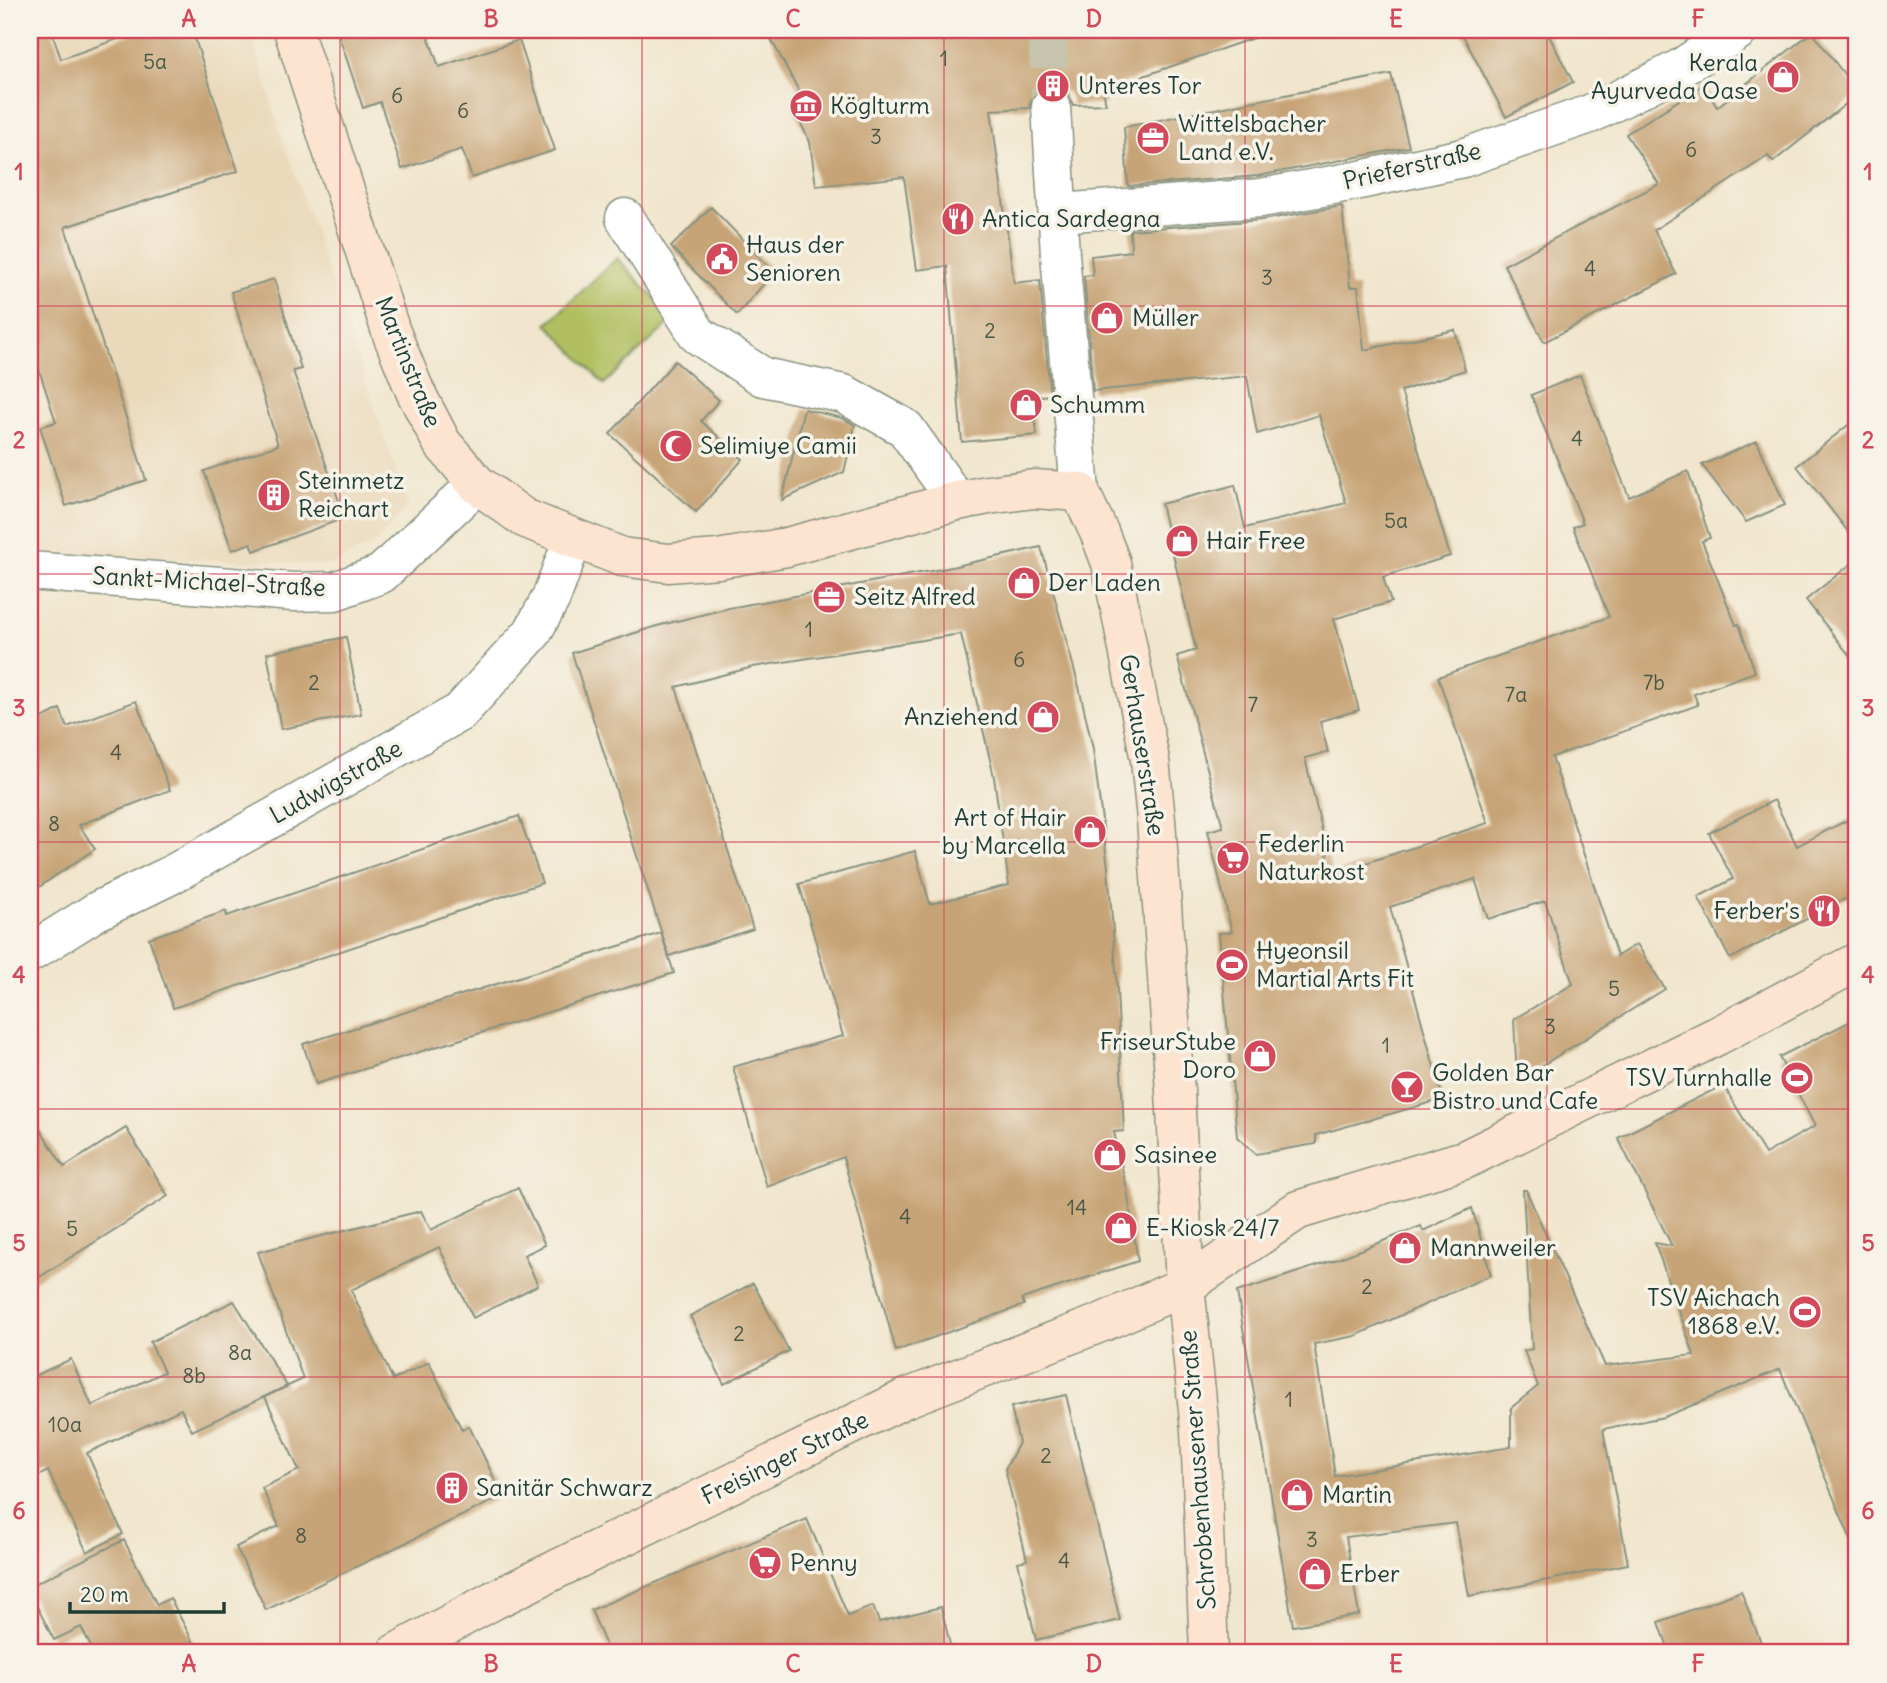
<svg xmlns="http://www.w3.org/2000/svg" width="1887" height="1683" viewBox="0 0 1887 1683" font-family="Delius,sans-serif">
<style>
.built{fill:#ead9ba}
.green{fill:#b1bf61;stroke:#687e4a;stroke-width:2}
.building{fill:#c7a477}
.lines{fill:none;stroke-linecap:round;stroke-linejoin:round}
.street-tunnel{stroke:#c7c4ae;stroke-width:38;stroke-dasharray:38 19;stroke-linecap:butt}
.street-casing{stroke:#889280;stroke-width:41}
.secondary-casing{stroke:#889280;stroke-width:41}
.street{stroke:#fff;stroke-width:38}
.secondary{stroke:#fde4d1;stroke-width:38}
.grid{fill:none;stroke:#d1495b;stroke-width:2;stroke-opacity:0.55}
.labels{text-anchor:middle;stroke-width:7;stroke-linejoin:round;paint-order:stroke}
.number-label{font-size:21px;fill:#495745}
.poi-label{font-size:24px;fill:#1f3d34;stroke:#f7f3e8;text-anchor:start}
.street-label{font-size:24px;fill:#1f3d34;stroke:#f7f3e8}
.neatline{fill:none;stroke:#d1495b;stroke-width:2.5}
.grid-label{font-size:23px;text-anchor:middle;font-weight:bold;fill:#d1495b}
</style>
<rect width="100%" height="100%" fill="#f7f3e8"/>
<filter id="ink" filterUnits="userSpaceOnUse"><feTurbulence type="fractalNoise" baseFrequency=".0143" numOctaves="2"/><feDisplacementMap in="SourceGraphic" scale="14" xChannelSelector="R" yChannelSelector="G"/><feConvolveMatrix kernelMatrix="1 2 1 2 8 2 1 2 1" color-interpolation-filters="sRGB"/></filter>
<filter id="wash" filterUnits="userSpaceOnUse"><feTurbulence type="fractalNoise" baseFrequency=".00686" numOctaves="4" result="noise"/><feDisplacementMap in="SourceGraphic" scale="28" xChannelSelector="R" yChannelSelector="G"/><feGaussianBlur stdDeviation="1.57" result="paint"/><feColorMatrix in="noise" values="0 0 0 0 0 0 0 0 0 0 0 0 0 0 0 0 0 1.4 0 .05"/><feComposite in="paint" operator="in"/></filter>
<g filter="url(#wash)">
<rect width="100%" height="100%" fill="#f1e6cd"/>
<!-- built -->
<path class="built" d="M30,30H250L279,127L408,506L377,542L332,565L30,552V428L52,421L30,348Z"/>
<!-- green -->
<path class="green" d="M617,258L674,319L604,384L547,324Z"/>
<g id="blocks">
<!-- building -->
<g class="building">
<path d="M30,30H51L61,59L143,30H192L238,171L65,227L146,480L66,506L40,427L56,422L30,342Z"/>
<path d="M337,30H426L439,67L519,40L555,150L472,178L462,149L402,169L380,102L363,108Z"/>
<path d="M766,30H1258L1259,36L1103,90L1106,104L1073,105L1069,94L1061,88L1050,85L1038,89L1032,97L1029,108L991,110L1014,283L1040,280L1050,395L1033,397L1037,435L962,442L947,266L917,270L904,177L816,186L810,142L794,110L799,91Z"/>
<path d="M1460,30H1546L1573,82L1506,117Z"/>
<path d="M1812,32L1857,91V95L1773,162L1768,156L1654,230L1676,274L1544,342L1504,265L1659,184L1626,134L1703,85L1717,107Z"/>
<path d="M1391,74L1409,147L1258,176L1128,186L1124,127Z"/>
<path d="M1342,206L1350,287H1358L1364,350L1455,330L1465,370L1401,391L1450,556L1383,577L1391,602L1334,619L1359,710L1320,721L1328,752L1305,758L1332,874L1488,823L1438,677L1609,617L1573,527L1583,523L1531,395L1580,375L1629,497L1688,471L1710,538L1702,541L1736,625L1739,624L1755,672L1694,694L1698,705L1552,757L1617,956L1637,944L1665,989L1517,1081L1514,1019L1573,984L1545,901L1488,919L1475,879L1390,907L1443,1099L1316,1135V1144L1256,1154L1237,1137L1219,933L1232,932L1208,831L1223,827L1177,656L1196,650L1161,504L1235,485L1245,528L1346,503L1319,415L1257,434L1247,376L1093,391L1084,276L1093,275L1091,256L1131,251L1130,230L1263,220Z"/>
<path d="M711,207L774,272L737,315L671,247Z"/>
<path d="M274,279L301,369L293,371L345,518L254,551L251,543L232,550L204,471L278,445L231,292Z"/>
<path d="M675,361L719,400L701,421L743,459L696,512L610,434Z"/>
<path d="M804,409L842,418L855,425L844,472L782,500Z"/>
<path d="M1857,418V543L1797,466Z"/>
<path d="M1757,441L1785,505L1746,522L1702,465Z"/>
<path d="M1041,547L1079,687L1093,749L1108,868L1116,970L1124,1131L1114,1132L1127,1190L1138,1261L1022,1299L1024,1305L896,1351L843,1157L767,1187L733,1067L843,1036L799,884L915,851L930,904L1009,885L994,777L961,634L753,667L676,687L753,929L669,956L572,653L657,626L729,608L947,568Z"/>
<path d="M1857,559V665L1806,600Z"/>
<path d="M346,637L361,714L281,729L267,653Z"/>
<path d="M136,701L170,790L79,825L95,849L30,893V724L60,709L67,727Z"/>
<path d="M1774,800L1797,846L1857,815V893L1730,959L1698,897L1733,879L1709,833Z"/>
<path d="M519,816L542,883L173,1008L149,938L226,911L227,916Z"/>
<path d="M661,933L674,973L316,1084L303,1044Z"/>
<path d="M1857,1018V1554L1780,1369L1664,1417L1603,1429L1628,1564L1469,1596L1456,1523L1346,1537L1359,1615L1293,1626L1237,1292L1335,1260L1421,1226L1423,1231L1472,1208L1491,1275L1355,1336L1314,1344L1335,1476L1511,1447V1408L1538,1386L1524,1351L1532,1349L1523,1190H1526L1605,1366L1694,1355L1655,1243L1672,1246L1618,1138L1723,1085L1765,1154L1815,1126L1779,1057Z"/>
<path d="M30,1113L64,1167L126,1128L168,1196L30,1283Z"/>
<path d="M518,1188L545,1245L524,1255L538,1285L473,1318L439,1247L351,1290L393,1380L429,1362L462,1430L469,1426L503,1496L266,1610L236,1547L279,1526L262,1488L299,1470L265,1397L303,1379L258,1252L421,1211L431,1230Z"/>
<path d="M753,1283L789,1351L724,1384L690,1316Z"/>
<path d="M234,1301L287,1386L192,1431L181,1409L87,1453L123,1534L87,1552L48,1471L30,1480V1378L71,1359L92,1406L164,1372L150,1342Z"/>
<path d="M1066,1395L1120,1620L1036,1640L1018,1562L1027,1560L1005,1469L1019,1443L1011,1407Z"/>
<path d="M807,1519L848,1616L873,1606L879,1622L941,1607L952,1653H609L591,1610Z"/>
<path d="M124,1540L157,1605L170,1598L199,1653H94L81,1627L54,1640L30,1593V1586Z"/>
<path d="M1741,1591L1765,1653H1670L1659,1622Z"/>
</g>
</g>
</g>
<g filter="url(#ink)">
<use href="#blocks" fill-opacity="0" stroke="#889280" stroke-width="2"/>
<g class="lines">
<!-- street-tunnel -->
<path class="street-tunnel" d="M1047,30L1051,107"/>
<defs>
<g id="street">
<path d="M1051,107L1060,254L1080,492"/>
<path d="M1059,213L1261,198L1355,181L1463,158L1590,114L1681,68L1739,30"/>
<path d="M625,218L698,335L763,377L844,394L905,428L957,501"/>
<path d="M30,571L293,592L335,591L381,574L477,484"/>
<path d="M30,953L97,911L171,875L460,712L532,633L551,598L573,539"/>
</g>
<g id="secondary">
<path d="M293,30L391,332L415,391L442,443L477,484L524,518L622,557L668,563L718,559L787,547L957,501L988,495L1034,489L1080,492L1099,532L1111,563L1150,760L1156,820L1175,1091L1185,1286L1200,1430L1209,1653"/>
<path d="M396,1653L494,1600L904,1399L1103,1322L1185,1286L1298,1210L1464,1160L1717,1036L1857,962"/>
</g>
</defs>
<!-- street casing -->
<use href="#street" class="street-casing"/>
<!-- secondary casing -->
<use href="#secondary" class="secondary-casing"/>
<!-- street -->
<use href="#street" class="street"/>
<!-- secondary -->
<use href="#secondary" class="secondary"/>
</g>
</g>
<!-- grid -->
<path class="grid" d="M340,30V1653M642,30V1653M944,30V1653M1245,30V1653M1547,30V1653M30,306H1857M30,574H1857M30,842H1857M30,1109H1857M30,1377H1857"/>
<!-- icons -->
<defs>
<symbol id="shop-disc" viewBox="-11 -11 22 22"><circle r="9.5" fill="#d1495b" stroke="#f7f3e8"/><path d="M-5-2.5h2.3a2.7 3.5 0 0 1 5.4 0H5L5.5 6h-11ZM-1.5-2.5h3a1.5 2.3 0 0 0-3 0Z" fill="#fff"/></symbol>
<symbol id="building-disc" viewBox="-11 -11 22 22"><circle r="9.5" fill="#d1495b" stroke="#f7f3e8"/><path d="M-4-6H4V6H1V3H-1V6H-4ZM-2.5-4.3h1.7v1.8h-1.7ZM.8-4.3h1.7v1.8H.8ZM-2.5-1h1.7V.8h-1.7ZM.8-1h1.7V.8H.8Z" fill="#fff"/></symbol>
<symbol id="museum-disc" viewBox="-11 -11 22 22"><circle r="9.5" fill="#d1495b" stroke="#f7f3e8"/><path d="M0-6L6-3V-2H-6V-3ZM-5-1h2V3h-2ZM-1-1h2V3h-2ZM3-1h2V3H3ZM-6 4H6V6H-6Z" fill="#fff"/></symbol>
<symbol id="office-disc" viewBox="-11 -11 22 22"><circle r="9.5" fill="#d1495b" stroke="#f7f3e8"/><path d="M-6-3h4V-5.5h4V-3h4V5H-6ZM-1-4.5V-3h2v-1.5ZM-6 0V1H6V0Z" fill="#fff"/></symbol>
<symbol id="restaurant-disc" viewBox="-11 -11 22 22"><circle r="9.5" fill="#d1495b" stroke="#f7f3e8"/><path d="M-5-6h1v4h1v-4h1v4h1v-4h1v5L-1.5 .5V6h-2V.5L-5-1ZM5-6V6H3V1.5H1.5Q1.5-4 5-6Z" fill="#fff"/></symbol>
<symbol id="civic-disc" viewBox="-11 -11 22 22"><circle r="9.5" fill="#d1495b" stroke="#f7f3e8"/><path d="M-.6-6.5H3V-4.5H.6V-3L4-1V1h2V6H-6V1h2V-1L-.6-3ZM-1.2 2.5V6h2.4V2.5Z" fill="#fff"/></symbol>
<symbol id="mosque-disc" viewBox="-11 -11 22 22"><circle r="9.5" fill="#d1495b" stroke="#f7f3e8"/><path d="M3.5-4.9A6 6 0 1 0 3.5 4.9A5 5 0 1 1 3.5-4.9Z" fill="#fff"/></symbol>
<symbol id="supermarket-disc" viewBox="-11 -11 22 22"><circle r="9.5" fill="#d1495b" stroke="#f7f3e8"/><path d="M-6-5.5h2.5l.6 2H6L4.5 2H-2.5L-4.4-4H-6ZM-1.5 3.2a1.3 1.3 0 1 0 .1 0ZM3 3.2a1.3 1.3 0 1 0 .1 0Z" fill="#fff"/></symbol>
<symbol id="stadium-disc" viewBox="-11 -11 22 22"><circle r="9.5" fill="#d1495b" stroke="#f7f3e8"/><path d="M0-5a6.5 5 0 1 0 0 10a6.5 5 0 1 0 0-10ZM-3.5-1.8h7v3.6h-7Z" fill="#fff"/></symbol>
<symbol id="bar-disc" viewBox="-11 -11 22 22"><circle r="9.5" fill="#d1495b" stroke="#f7f3e8"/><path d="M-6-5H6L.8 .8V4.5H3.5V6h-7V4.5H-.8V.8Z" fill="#fff"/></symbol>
</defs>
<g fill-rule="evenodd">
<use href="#shop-disc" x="1764" y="58" width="38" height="38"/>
<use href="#building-disc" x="1034" y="67" width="38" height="38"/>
<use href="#museum-disc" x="787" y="87" width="38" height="38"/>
<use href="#office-disc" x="1134" y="119" width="38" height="38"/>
<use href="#restaurant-disc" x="939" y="200" width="38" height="38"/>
<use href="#civic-disc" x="703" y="240" width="38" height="38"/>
<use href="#shop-disc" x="1088" y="299" width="38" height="38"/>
<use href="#shop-disc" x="1007" y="386" width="38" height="38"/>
<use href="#mosque-disc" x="657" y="427" width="38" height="38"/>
<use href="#building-disc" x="255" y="476" width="38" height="38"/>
<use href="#shop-disc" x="1163" y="522" width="38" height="38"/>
<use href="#shop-disc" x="1005" y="564" width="38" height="38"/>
<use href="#office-disc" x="810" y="578" width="38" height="38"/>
<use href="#shop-disc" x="1024" y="698" width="38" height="38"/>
<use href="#shop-disc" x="1071" y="813" width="38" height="38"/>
<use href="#supermarket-disc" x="1214" y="839" width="38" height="38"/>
<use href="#restaurant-disc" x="1805" y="892" width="38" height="38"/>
<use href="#stadium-disc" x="1213" y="946" width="38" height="38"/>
<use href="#shop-disc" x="1241" y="1037" width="38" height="38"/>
<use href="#stadium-disc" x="1778" y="1059" width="38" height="38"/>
<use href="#bar-disc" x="1388" y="1068" width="38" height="38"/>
<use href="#shop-disc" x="1091" y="1136" width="38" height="38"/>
<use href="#shop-disc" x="1102" y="1209" width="38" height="38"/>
<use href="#shop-disc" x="1386" y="1229" width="38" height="38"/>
<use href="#stadium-disc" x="1786" y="1293" width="38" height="38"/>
<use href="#building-disc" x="433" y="1469" width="38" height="38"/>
<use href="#shop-disc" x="1278" y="1476" width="38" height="38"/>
<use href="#supermarket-disc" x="746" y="1544" width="38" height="38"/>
<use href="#shop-disc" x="1296" y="1555" width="38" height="38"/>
</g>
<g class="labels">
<!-- number labels -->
<g class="number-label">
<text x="944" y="66">1</text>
<text x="155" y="69">5a</text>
<text x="397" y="103">6</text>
<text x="463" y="118">6</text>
<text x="876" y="144">3</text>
<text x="1691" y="157">6</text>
<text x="1590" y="276">4</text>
<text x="1267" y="285">3</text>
<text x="990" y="338">2</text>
<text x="1577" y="446">4</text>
<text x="1396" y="528">5a</text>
<text x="809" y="637">1</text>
<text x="1019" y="667">6</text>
<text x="314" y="690">2</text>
<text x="1654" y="690">7b</text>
<text x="1516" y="702">7a</text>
<text x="1253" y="712">7</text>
<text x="116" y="760">4</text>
<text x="54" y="831">8</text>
<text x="1614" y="996">5</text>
<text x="1550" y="1034">3</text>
<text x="1386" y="1053">1</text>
<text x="1077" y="1215">14</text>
<text x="905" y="1224">4</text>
<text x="72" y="1236">5</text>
<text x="1367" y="1294">2</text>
<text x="739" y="1341">2</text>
<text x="240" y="1360">8a</text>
<text x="194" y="1383">8b</text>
<text x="1289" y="1407">1</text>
<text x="65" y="1432">10a</text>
<text x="1046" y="1463">2</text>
<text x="301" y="1543">8</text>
<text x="1312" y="1547">3</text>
<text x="1064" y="1568">4</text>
</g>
<!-- poi labels -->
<g class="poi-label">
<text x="1758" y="71" text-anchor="end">Kerala<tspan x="1758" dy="28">Ayurveda Oase</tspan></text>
<text x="1078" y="94">Unteres Tor</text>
<text x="830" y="114">Köglturm</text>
<text x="1178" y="132">Wittelsbacher<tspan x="1178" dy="28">Land e.V.</tspan></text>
<text x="982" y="227">Antica Sardegna</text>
<text x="746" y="253">Haus der<tspan x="746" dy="28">Senioren</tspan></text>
<text x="1132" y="326">Müller</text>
<text x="1050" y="413">Schumm</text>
<text x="700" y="454">Selimiye Camii</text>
<text x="298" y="489">Steinmetz<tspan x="298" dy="28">Reichart</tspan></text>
<text x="1206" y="549">Hair Free</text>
<text x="1048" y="591">Der Laden</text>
<text x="854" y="605">Seitz Alfred</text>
<text x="1018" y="725" text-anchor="end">Anziehend</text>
<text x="1066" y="826" text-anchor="end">Art of Hair<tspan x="1066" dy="28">by Marcella</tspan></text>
<text x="1258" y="852">Federlin<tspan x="1258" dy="28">Naturkost</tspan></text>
<text x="1800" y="919" text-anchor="end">Ferber's</text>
<text x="1256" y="959">Hyeonsil<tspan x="1256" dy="28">Martial Arts Fit</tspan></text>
<text x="1236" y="1050" text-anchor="end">FriseurStube<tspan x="1236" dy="28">Doro</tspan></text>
<text x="1432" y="1081">Golden Bar<tspan x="1432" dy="28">Bistro und Cafe</tspan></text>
<text x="1772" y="1086" text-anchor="end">TSV Turnhalle</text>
<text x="1134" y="1163">Sasinee</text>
<text x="1146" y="1236">E-Kiosk 24/7</text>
<text x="1430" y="1256">Mannweiler</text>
<text x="1780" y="1306" text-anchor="end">TSV Aichach<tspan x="1780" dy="28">1868 e.V.</tspan></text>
<text x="476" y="1496">Sanitär Schwarz</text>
<text x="1322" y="1503">Martin</text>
<text x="790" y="1571">Penny</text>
<text x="1340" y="1582">Erber</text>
</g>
<!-- street labels -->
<g class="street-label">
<text transform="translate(1412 166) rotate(-13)" y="8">Prieferstraße</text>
<text transform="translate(408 362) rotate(68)" y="8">Martinstraße</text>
<text transform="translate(209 582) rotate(3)" y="8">Sankt-Michael-Straße</text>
<text transform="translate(1142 745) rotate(81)" y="8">Gerhauserstraße</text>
<text transform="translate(336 782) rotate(-29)" y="8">Ludwigstraße</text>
<text transform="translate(785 1458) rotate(-26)" y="8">Freisinger Straße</text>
<text transform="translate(1198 1470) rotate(-94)" y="8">Schrobenhausener Straße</text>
</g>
</g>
<!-- margin -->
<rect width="1887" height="1683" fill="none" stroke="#f7f3e8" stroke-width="77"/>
<!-- scale -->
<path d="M70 1602v10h154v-10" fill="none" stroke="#1f3d34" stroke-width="3.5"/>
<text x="80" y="1602" font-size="21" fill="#1f3d34" stroke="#f7f3e8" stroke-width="5" paint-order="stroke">20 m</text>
<rect x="38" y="38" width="1810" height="1606" class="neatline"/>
<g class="grid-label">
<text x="189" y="27">A</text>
<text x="491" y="27">B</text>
<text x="793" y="27">C</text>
<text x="1094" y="27">D</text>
<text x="1396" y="27">E</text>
<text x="1698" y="27">F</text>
<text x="19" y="180">1</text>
<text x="1868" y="180">1</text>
<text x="19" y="448">2</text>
<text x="1868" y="448">2</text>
<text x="19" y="716">3</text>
<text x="1868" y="716">3</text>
<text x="19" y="983">4</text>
<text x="1868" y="983">4</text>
<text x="19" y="1251">5</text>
<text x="1868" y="1251">5</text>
<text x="19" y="1519">6</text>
<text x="1868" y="1519">6</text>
<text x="189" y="1672">A</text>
<text x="491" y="1672">B</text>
<text x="793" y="1672">C</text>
<text x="1094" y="1672">D</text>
<text x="1396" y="1672">E</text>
<text x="1698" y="1672">F</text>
</g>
</svg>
